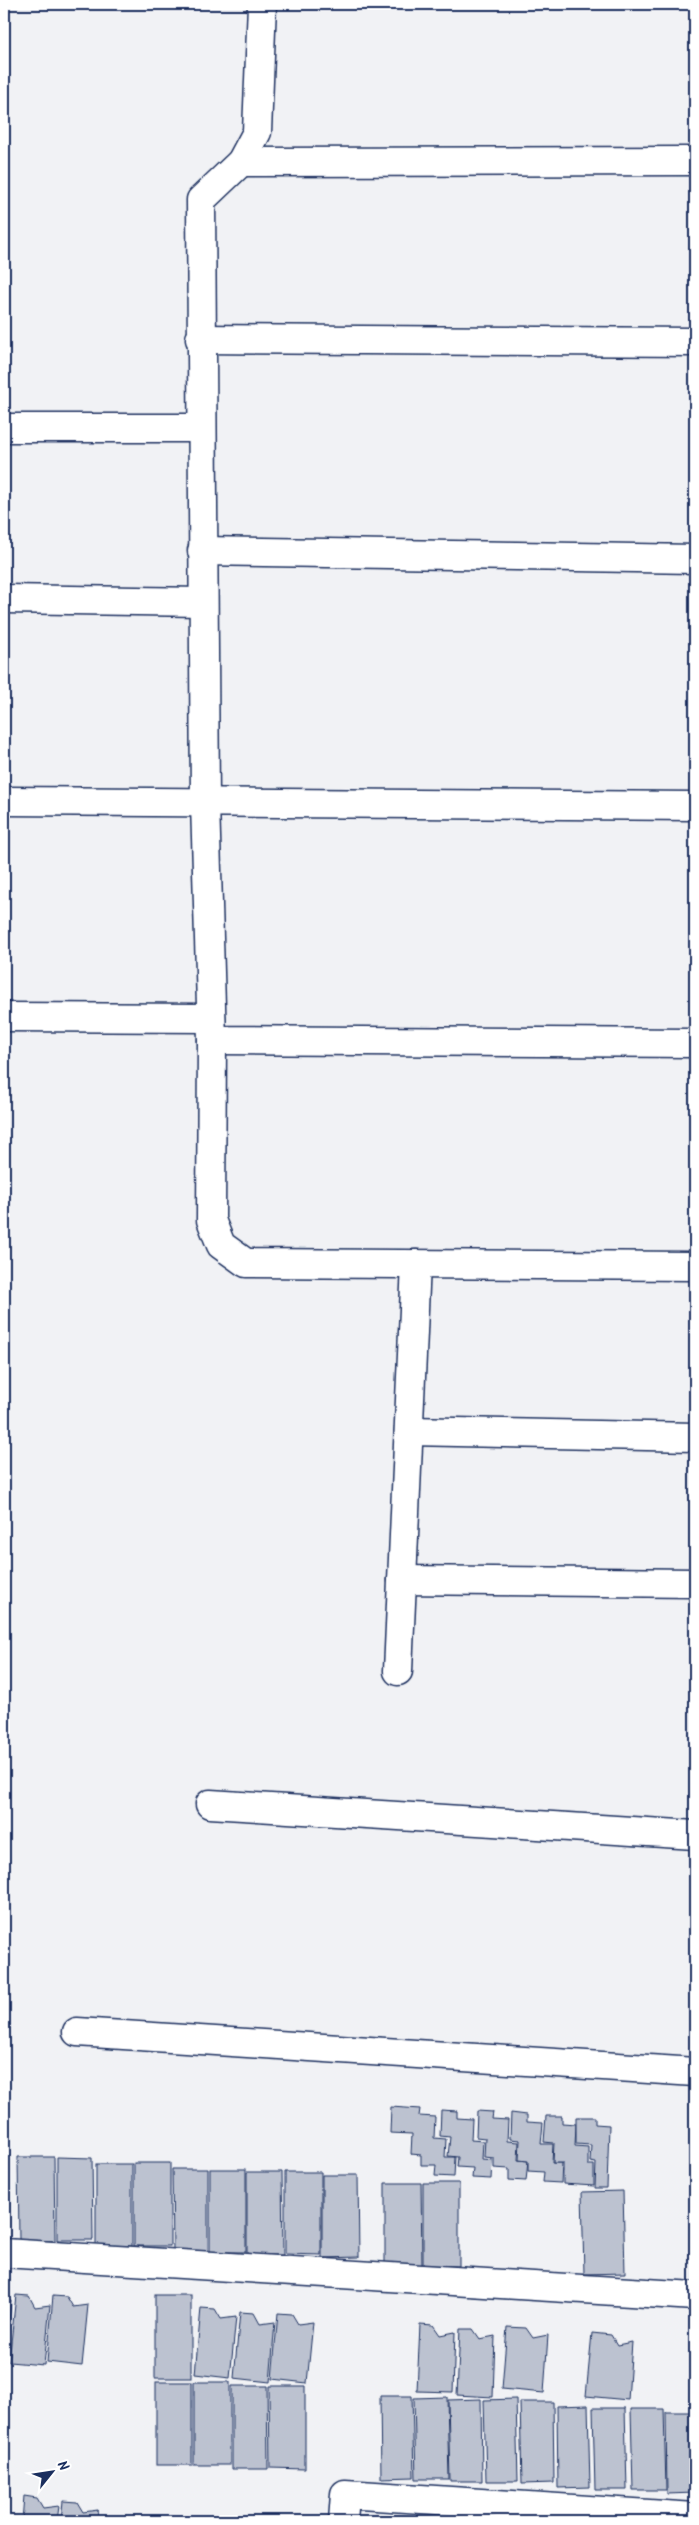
<svg xmlns="http://www.w3.org/2000/svg" width="699" height="2525" viewBox="0 0 699 2525" font-family="Kalam,sans-serif">
<style>
.building{fill:#bcc2d0;stroke:#1b2f5e}
.lines{fill:none;stroke-linecap:round;stroke-linejoin:round}
.minor-casing{stroke:#1b2f5e;stroke-width:31}
.minor{stroke:#fff;stroke-width:28}
</style>
<rect width="100%" height="100%" fill="#f1f2f5"/>
<filter id="ink" filterUnits="userSpaceOnUse"><feTurbulence type="fractalNoise" baseFrequency=".02" numOctaves="2"/><feDisplacementMap in="SourceGraphic" scale="10" xChannelSelector="R" yChannelSelector="G"/><feConvolveMatrix kernelMatrix="1 2 1 2 8 2 1 2 1" color-interpolation-filters="sRGB"/></filter>
<g filter="url(#ink)">
<!-- building -->
<g class="building">
<path d="M391,2107L420,2109L419,2116L435,2117L434,2138L446,2139L445,2157H455L454,2177L435,2176L436,2165H421V2155L411,2154L412,2134L390,2133Z"/>
<path d="M441,2110L457,2111V2118L472,2119L471,2140L483,2141L482,2159L492,2160L491,2179L472,2178L473,2168L457,2167L458,2157L448,2156L450,2137L440,2136Z"/>
<path d="M477,2111L493,2112L492,2119L508,2120L507,2141L519,2142L518,2160L528,2161L526,2181L509,2180V2169L494,2168V2158L484,2157L485,2138L476,2137Z"/>
<path d="M511,2113L527,2115V2122L543,2123L541,2144H553L552,2163H562L561,2183L543,2182L544,2172L528,2171V2161L519,2160L520,2140L510,2139Z"/>
<path d="M546,2116H562V2123L576,2124L575,2146L588,2147V2165H594V2186L563,2184V2163H553L554,2143L544,2142Z"/>
<path d="M576,2117H595V2124L609,2125L607,2188H595L596,2163L590,2162L591,2145L576,2144Z"/>
<path d="M18,2157H54L55,2241L19,2240Z"/>
<path d="M57,2157L92,2158L93,2240H57Z"/>
<rect x="134" y="2163" width="36" height="83"/>
<rect x="96" y="2164" width="36" height="82"/>
<path d="M172,2169H208V2252H173Z"/>
<rect x="210" y="2169" width="36" height="83"/>
<path d="M247,2172H282L283,2255H247Z"/>
<path d="M285,2172H321V2255L285,2254Z"/>
<path d="M322,2175H358L359,2257L322,2258Z"/>
<path d="M385,2183H421L422,2266H385Z"/>
<path d="M423,2183H459V2266L423,2265Z"/>
<path d="M623,2191L625,2273L584,2274L582,2192Z"/>
<path d="M16,2295L29,2296L35,2307L50,2305L44,2365L9,2362Z"/>
<rect x="155" y="2295" width="36" height="83"/>
<path d="M53,2296L67,2297L73,2307L88,2305L82,2366L47,2362Z"/>
<path d="M4,2301H11L5,2360H4Z"/>
<path d="M201,2308L215,2309L221,2319L236,2317L230,2378L195,2374Z"/>
<path d="M240,2312L254,2313L260,2324L275,2322L270,2382L234,2378Z"/>
<path d="M278,2313L292,2314L298,2324L313,2322L307,2383L272,2379Z"/>
<path d="M420,2324L433,2325L440,2335L455,2332L453,2392L417,2391Z"/>
<path d="M507,2327L526,2328L533,2338L548,2335L544,2393L502,2389Z"/>
<path d="M460,2329H473L480,2339L495,2336L493,2397L457,2395Z"/>
<path d="M592,2333L611,2335L617,2345L632,2342L628,2400L586,2396Z"/>
<rect x="156" y="2382" width="36" height="83"/>
<rect x="194" y="2382" width="36" height="83"/>
<path d="M232,2386H267L268,2469H232Z"/>
<path d="M269,2386H305V2469L270,2468Z"/>
<path d="M380,2396H412L414,2477L381,2478Z"/>
<path d="M447,2397L449,2479H416L414,2398Z"/>
<path d="M481,2399L482,2481H450L448,2400Z"/>
<path d="M516,2399L518,2481H486L484,2400Z"/>
<path d="M520,2402H553L554,2483L522,2484Z"/>
<path d="M588,2405L590,2487L558,2488L557,2406Z"/>
<path d="M593,2408H625L627,2490H595Z"/>
<path d="M631,2409H664L666,2490H633Z"/>
<path d="M666,2412H695V2493L667,2494Z"/>
<path d="M24,2496L37,2498L43,2508L59,2506L57,2521H22Z"/>
<path d="M63,2501L77,2502L83,2512L98,2510L97,2521H61Z"/>
</g>
<g class="lines">
<defs>
<g id="minor">
<path d="M262,4L257,132L241,162L201,200L205,803L212,1040L695,1043"/>
<path d="M241,162L695,161"/>
<path d="M200,339L695,342"/>
<path d="M4,428H201"/>
<path d="M202,551L695,559"/>
<path d="M4,599L203,602"/>
<path d="M4,801L695,806"/>
<path d="M4,1017L211,1018"/>
<path d="M212,1040L211,1220L221,1245L246,1263L695,1266"/>
<path d="M409,1431L695,1437"/>
<path d="M402,1580L695,1583"/>
<path d="M398,1671L416,1264"/>
<path d="M210,1804L695,1835"/>
<path d="M77,2032L695,2072"/>
<path d="M4,2253L695,2296"/>
<path d="M343,2521L345,2494L695,2517"/>
</g>
</defs>
<!-- minor casing -->
<use href="#minor" class="minor-casing"/>
<!-- minor -->
<use href="#minor" class="minor"/>
</g>
</g>
<!-- margin -->
<rect width="699" height="2525" fill="none" stroke="#fff" stroke-width="20"/>
<rect x="10" y="10" width="679" height="2505" fill="none" stroke="#1b2f5e" stroke-width="2" filter="url(#ink)"/>
<!-- north arrow -->
<g transform="translate(52 2472) rotate(60)" stroke="#ffffff" stroke-width="4" paint-order="stroke">
<path d="M0-4L9 19L0 12L-9 19Z" fill="#1b2f5e"/>
<text y="-8" font-size="14" font-weight="bold" text-anchor="middle" fill="#1b2f5e">N</text>
</g>
</svg>
